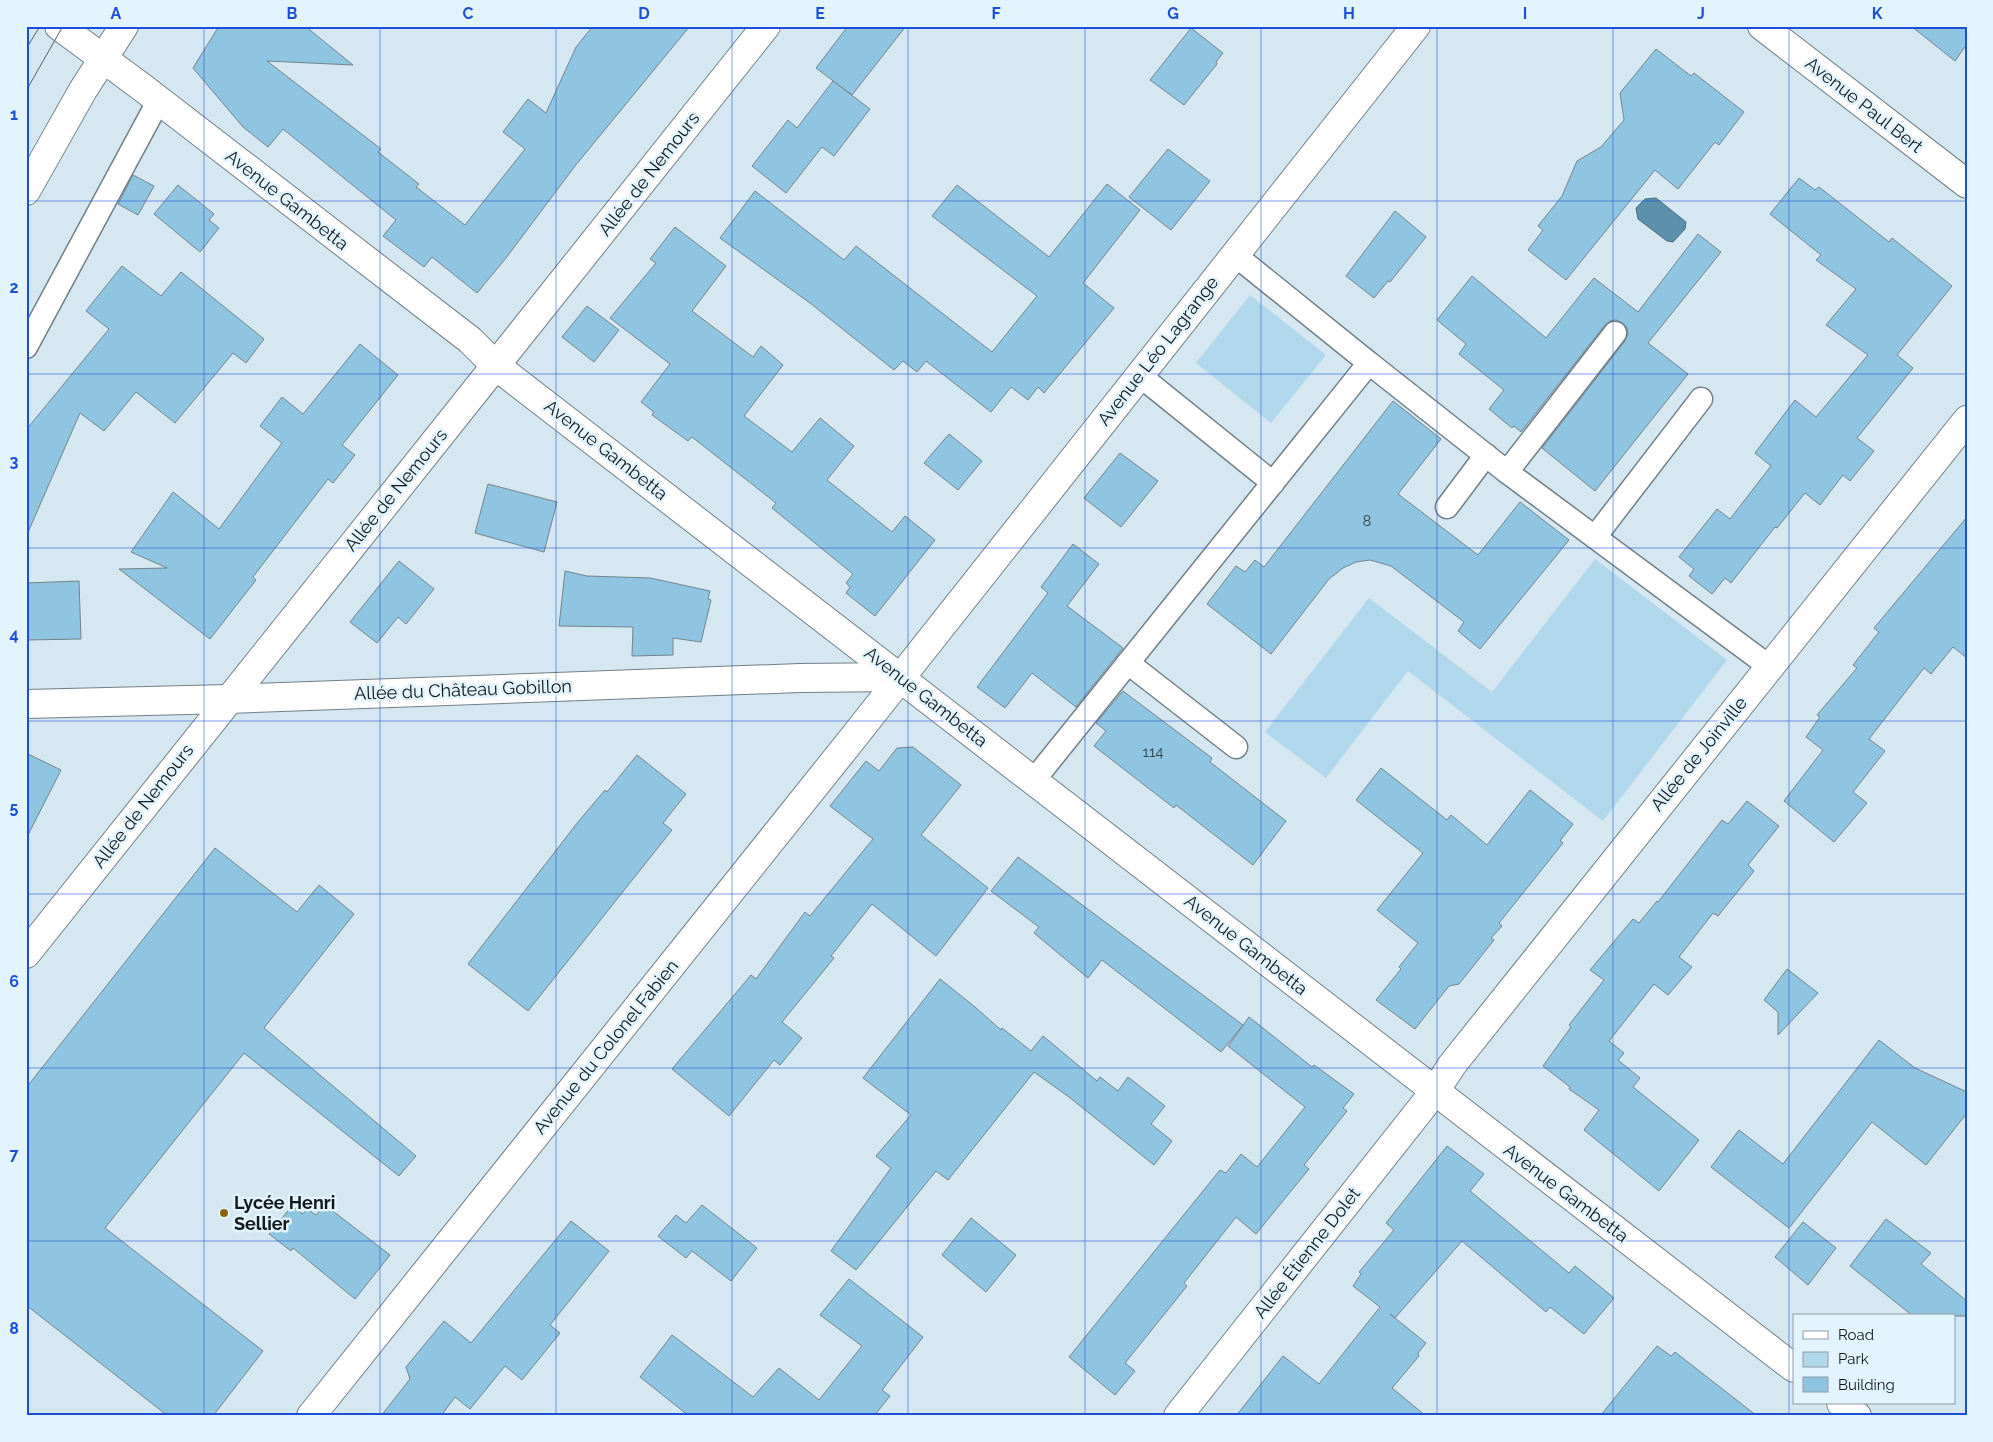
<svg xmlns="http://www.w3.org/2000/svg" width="1993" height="1442" viewBox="0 0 1993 1442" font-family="Raleway,sans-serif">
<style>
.green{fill:#b1d7eb}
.water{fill:#5d91ab;stroke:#466d80}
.building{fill:#8fc5e0;stroke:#74848c}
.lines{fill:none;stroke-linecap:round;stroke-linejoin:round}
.lane-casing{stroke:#708088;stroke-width:25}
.street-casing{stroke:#708088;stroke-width:30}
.lane{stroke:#fff;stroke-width:22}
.street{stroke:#fff;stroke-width:28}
.tram{stroke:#555f64;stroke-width:1}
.grid{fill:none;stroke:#1d4ed8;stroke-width:1;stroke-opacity:0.55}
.poi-dot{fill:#8c6406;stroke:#e2f4fd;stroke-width:2}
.labels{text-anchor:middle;stroke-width:5;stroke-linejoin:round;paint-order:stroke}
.number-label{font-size:15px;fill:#31434c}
.street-label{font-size:18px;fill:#12181b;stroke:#e2f4fd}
.poi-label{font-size:18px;font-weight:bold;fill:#12181b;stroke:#e2f4fd;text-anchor:start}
.neatline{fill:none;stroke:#1d4ed8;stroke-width:2}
.grid-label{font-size:16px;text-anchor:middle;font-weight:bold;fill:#1d4ed8}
</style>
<rect width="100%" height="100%" fill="#d5e7f0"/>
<!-- green -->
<g class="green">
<path d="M1250,295L1326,355L1271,423L1196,363Z"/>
<path d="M1595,559L1727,660L1603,821L1408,671L1326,778L1265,732L1369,598L1492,692Z"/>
</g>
<!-- water -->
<path class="water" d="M1656,198L1686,222L1685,229L1673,242L1667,241L1638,219L1636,208L1645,199Z"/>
<!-- building -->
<g class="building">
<path d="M219,26H305L353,65L267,61L381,149L378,152L419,184L416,187L465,225L525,149L503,132L528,99L546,113L576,47L593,26H690L575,166L506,258L477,293L432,257L424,267L383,236L396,220L283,129L268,147L243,127L193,68Z"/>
<path d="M848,26H906L852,95L816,68Z"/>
<path d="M1911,26H1967V44L1955,61Z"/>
<path d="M1191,28L1223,53L1216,62L1217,64L1184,105L1150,80Z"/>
<path d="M1656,49L1691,76L1694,73L1744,112L1719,145L1715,142L1678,189L1655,170L1566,280L1528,250L1543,230L1538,226L1562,196L1577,161L1601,147L1624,120L1620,93Z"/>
<path d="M833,81L870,109L834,156L822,147L786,193L752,166L788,120L797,128Z"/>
<path d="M1168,149L1210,181L1171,230L1129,197Z"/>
<path d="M133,175L154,186L138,215L118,204Z"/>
<path d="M1799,178L1815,190L1819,187L1889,242L1892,238L1952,286L1897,355L1913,368L1857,438L1874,451L1850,481L1843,475L1820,505L1805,493L1777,528L1775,527L1731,583L1725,578L1712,594L1689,576L1694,569L1679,557L1717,509L1730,519L1771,466L1755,453L1795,400L1816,417L1868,355L1826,325L1856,289L1816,260L1821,255L1770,214Z"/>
<path d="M1107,184L1140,210L1083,283L1114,308L1044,393L1038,387L1028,400L1011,387L991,412L926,361L917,372L903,361L894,370L810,303L720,238L755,191L844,260L856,246L992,352L1037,296L932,216L957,185L1049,257Z"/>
<path d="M178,185L214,214L209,220L219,228L200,252L154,214Z"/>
<path d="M1395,211L1426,237L1390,282L1388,281L1374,298L1346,276Z"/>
<path d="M675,227L726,266L692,311L753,357L761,346L783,365L744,416L792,452L820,418L854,446L827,480L892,532L905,516L935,540L875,616L846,593L850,587L846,583L853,574L772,508L776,503L692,437L688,441L652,415L654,412L641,402L670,364L610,318L656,263L650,259Z"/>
<path d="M1698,234L1721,252L1648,343L1688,374L1595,491L1542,448L1625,341L1628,334L1627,328L1623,323L1616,320L1610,321L1605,325L1521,432L1514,426L1512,428L1489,409L1504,390L1459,354L1466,344L1437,320L1472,276L1546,338L1594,278L1638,312Z"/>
<path d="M122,266L161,296L181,272L264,339L246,363L233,353L175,423L136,392L104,431L80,413L26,537V430L109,329L86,311Z"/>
<path d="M587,306L619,330L594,362L562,337Z"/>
<path d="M360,344L398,375L342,445L355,455L333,483L328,479L253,577L256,580L210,639L119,569L167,568L131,552L173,492L219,529L282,443L260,426L282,397L303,414Z"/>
<path d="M1393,401L1441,439L1398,494L1478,555L1520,502L1569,540L1480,649L1458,631L1464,622L1391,566L1370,560L1356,562L1343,568L1329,579L1271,654L1207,604L1236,566L1245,572L1255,560L1264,567Z"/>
<path d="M949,434L982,461L958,490L924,463Z"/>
<path d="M1120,453L1158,481L1121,527L1084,498Z"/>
<path d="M488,484L557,502L544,552L475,533Z"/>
<path d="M1967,517V658L1953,647L1931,674L1924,668L1869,739L1885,751L1853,792L1867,803L1834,842L1784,801L1823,750L1806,737L1820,717L1817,715L1857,668L1853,665L1879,632L1874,628Z"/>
<path d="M1073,544L1099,564L1067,606L1123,648L1076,707L1032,673L1005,708L977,687L1048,593L1041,587Z"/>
<path d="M399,561L434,589L406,624L398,617L377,643L350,622Z"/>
<path d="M565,571L587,576L650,578L710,591L708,599L711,600L701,642L673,638V655L632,656L633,627L559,626Z"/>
<path d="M79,581L81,639L26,640V583Z"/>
<path d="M1123,691L1212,758L1210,762L1286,821L1253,865L1176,805L1174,808L1094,746L1106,731L1096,723Z"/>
<path d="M913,747L961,785L921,835L988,888L936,956L872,904L831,956L834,958L782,1022L802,1038L780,1065L774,1060L729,1116L672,1069L751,975L756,979L805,912L810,916L873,839L830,806L866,761L879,771L897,748Z"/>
<path d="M26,753L61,770L26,839Z"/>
<path d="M637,755L686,794L663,823L672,830L528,1011L468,964L578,822L605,790L607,792Z"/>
<path d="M1381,768L1447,820L1451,815L1487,845L1530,790L1573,824L1560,841L1563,843L1499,923L1502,926L1491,938L1494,940L1459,984L1449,986L1415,1029L1376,1000L1401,969L1399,967L1418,943L1377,910L1423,853L1356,800Z"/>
<path d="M1747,801L1779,826L1748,865L1754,871L1718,916L1713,913L1679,957L1692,967L1668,995L1654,984L1609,1041L1624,1053L1618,1060L1640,1078L1633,1087L1699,1140L1659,1191L1584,1130L1599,1110L1569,1089L1570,1087L1543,1066L1571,1027L1569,1025L1604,980L1590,970L1633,919L1639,923L1657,901L1658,902L1722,820L1728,824Z"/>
<path d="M215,848L297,912L319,885L354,914L264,1028L416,1156L399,1176L244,1053L105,1228L263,1351L213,1416H168L26,1305V1088Z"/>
<path d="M1018,857L1243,1025L1221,1052L1102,960L1088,978L1034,933L1039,927L991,891Z"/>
<path d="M1787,969L1818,993L1778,1035V1012L1764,1000Z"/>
<path d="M940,979L975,1007L1001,1030L1002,1028L1031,1051L1043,1036L1097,1081L1100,1077L1118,1091L1128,1077L1165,1106L1151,1124L1172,1141L1154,1165L1069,1097L1034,1072L948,1180L936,1171L856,1270L831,1251L891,1168L876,1156L911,1115L863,1078Z"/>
<path d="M1249,1017L1312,1067L1314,1065L1354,1094L1343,1108L1347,1111L1304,1165L1309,1169L1256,1234L1236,1217L1184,1283L1187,1286L1125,1363L1135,1371L1115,1395L1069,1357L1220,1170L1226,1173L1241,1154L1257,1167L1305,1107L1228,1046Z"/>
<path d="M1879,1040L1915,1068L1967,1092V1113L1926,1165L1872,1122L1789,1228L1711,1167L1739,1130L1783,1164Z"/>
<path d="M1447,1146L1484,1174L1470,1191L1569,1273L1575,1266L1614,1298L1584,1334L1550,1307L1546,1312L1462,1241L1395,1318L1390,1314L1426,1343L1418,1353L1419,1356L1392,1388L1426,1416H1236L1283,1356L1319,1384L1380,1307L1353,1286L1361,1274L1359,1272L1394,1230L1386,1223Z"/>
<path d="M325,1205L390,1255L355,1299L293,1248L291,1251L269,1234L292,1206L303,1214L307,1209L316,1215Z"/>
<path d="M702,1205L757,1248L731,1281L692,1251L686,1258L658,1236L676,1215L686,1223Z"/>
<path d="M971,1218L1016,1255L986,1292L942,1255Z"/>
<path d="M1886,1219L1931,1253L1921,1264L1967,1301V1316H1913L1850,1266Z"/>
<path d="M571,1221L609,1251L550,1325L560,1333L522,1380L505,1366L470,1409L455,1397L441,1416H381L410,1379L406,1367L444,1321L471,1343Z"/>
<path d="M1803,1222L1836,1248L1808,1285L1775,1257Z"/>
<path d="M849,1279L923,1337L882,1390L890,1396L874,1416H689L640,1377L672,1335L753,1397L779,1368L819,1400L862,1346L820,1315Z"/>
<path d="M1657,1346L1671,1356L1675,1352L1757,1416H1600Z"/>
</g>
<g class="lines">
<defs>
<g id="lane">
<path d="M1235,255L1369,363"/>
<path d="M26,347L159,100"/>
<path d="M1139,375L1273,483"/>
<path d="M1507,472L1615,333"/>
<path d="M1447,507L1486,455"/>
<path d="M1595,537L1701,399"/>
<path d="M1128,663L1236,747"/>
<path d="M1034,780L1369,363L1507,472L1770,667"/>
</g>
<g id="street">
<path d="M59,26L143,88L470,340L496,366L1794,1368"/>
<path d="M1762,26L1967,184"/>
<path d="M26,191L83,90L124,26"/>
<path d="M26,704L228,699L800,678L901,677"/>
<path d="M26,954C272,644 521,337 766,26"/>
<path d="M1841,1403L1857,1416"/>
<path d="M311,1416L853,738L1416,26"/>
<path d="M1178,1416L1435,1091L1452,1065L1967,420"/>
</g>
</defs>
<!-- lane casing -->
<use href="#lane" class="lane-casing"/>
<!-- street casing -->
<use href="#street" class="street-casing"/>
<!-- lane -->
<use href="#lane" class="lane"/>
<!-- street -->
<use href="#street" class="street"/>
<!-- tram -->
<g class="tram">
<path d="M26,49L40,26"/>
<path d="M26,91L63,26"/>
</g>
</g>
<!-- grid -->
<path class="grid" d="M204,26V1416M380,26V1416M556,26V1416M732,26V1416M908,26V1416M1085,26V1416M1261,26V1416M1437,26V1416M1613,26V1416M1789,26V1416M26,201H1967M26,374H1967M26,548H1967M26,721H1967M26,894H1967M26,1068H1967M26,1241H1967"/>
<!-- markers -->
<circle class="poi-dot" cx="224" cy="1213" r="5"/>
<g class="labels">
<!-- number labels -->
<g class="number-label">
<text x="1367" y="526">8</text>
<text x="1153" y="757">114</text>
</g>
<!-- street labels -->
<g class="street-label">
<text transform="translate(1864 105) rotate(38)" y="6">Avenue Paul Bert</text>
<text transform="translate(649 174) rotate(-52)" y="6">Allée de Nemours</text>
<text transform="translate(287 200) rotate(38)" y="6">Avenue Gambetta</text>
<text transform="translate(1158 351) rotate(-52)" y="6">Avenue Léo Lagrange</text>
<text transform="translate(606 450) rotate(38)" y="6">Avenue Gambetta</text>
<text transform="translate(396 490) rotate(-51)" y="6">Allée de Nemours</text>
<text transform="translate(463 690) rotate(-2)" y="6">Allée du Château Gobillon</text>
<text transform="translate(926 697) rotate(38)" y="6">Avenue Gambetta</text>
<text transform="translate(1699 754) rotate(-51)" y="6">Allée de Joinville</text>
<text transform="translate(143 806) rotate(-52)" y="6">Allée de Nemours</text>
<text transform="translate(1246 945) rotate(38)" y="6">Avenue Gambetta</text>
<text transform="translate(606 1047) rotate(-51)" y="6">Avenue du Colonel Fabien</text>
<text transform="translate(1566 1193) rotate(37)" y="6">Avenue Gambetta</text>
<text transform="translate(1307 1253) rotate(-52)" y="6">Allée Étienne Dolet</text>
</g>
<!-- poi labels -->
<g class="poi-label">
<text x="234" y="1209">Lycée Henri<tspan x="234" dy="21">Sellier</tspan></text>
</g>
</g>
<!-- border -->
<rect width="1993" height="1442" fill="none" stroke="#e2f4fd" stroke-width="55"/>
<!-- legend -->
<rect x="1793" y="1314" width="162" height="90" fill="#e2f4fd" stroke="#8f9ca3"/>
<rect x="1803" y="1331" width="25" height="8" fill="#ffffff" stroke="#8f9ca3"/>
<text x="1838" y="1340" font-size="15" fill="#12181b">Road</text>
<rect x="1803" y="1352" width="25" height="15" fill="#b1d7eb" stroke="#8f9ca3"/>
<text x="1838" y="1364" font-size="15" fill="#12181b">Park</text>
<rect x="1803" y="1377" width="25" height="15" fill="#8fc5e0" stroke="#8f9ca3"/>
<text x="1838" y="1390" font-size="15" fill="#12181b">Building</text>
<rect x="28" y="28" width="1938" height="1386" class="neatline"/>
<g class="grid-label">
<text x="116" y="19">A</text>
<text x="292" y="19">B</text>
<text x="468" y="19">C</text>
<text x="644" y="19">D</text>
<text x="820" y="19">E</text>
<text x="996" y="19">F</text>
<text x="1173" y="19">G</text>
<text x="1349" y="19">H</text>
<text x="1525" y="19">I</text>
<text x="1701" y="19">J</text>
<text x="1877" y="19">K</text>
<text x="14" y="120">1</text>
<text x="14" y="293">2</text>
<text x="14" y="467">3</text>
<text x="14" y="640">4</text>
<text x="14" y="813">5</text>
<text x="14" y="987">6</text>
<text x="14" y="1160">7</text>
<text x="14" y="1334">8</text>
</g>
</svg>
